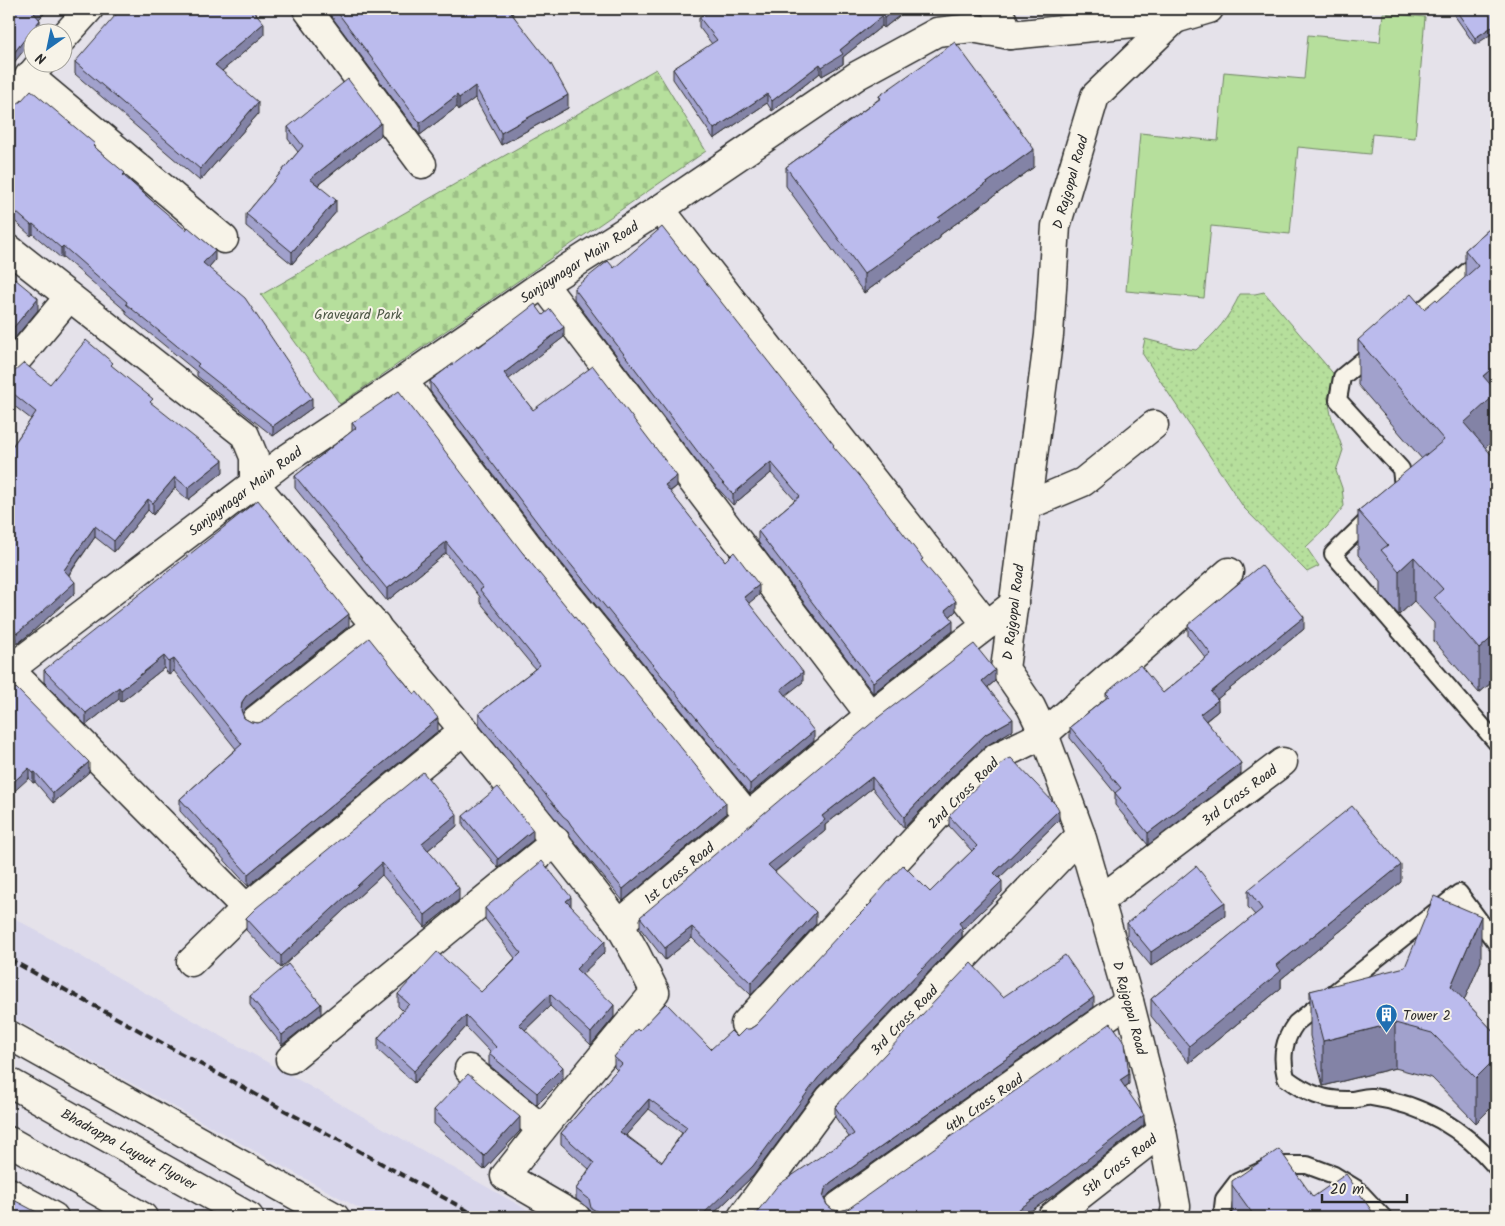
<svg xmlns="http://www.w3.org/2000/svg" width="1505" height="1226" viewBox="0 0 1505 1226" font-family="Kalam,sans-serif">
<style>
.built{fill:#d8d6eb}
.grass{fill:url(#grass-dots);stroke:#708564}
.cemetery{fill:url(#cemetery-stones);stroke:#708564}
.pitch{fill:#b6df9c;stroke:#708564}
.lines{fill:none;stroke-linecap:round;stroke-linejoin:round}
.service-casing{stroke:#2b2b2b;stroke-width:20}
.minor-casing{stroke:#2b2b2b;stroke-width:31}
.tertiary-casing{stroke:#2b2b2b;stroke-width:31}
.trunk-casing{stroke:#2b2b2b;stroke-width:31}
.service{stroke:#f7f3e8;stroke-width:16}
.minor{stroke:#f7f3e8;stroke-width:28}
.tertiary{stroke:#f7f3e8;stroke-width:28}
.trunk{stroke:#f7f3e8;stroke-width:28}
.rail{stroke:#2b2b2b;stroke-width:4;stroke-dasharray:8 4;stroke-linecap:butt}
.wall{fill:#a1a1cc;stroke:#2b2b2b;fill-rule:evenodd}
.shaded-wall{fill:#8383a6;stroke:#2b2b2b}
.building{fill:#bbbbed;stroke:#2b2b2b;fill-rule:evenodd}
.labels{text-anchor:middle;stroke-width:4;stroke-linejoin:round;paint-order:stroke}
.street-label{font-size:14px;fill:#2b2b2b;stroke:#f7f3e8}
.park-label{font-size:14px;fill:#4e5847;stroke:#f7f3e8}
.poi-label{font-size:14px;fill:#2b2b2b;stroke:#f7f3e8;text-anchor:start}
</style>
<defs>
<pattern id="grass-dots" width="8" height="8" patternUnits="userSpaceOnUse" patternTransform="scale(1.25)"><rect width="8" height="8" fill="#b6df9c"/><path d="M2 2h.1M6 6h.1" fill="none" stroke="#9dc087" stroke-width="1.8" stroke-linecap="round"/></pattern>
<pattern id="cemetery-stones" width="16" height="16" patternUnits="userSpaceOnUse" patternTransform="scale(1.25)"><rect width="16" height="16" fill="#b6df9c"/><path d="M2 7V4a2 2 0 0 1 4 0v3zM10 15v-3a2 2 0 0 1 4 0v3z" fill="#9dc087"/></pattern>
</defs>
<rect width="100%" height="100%" fill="#e5e2ea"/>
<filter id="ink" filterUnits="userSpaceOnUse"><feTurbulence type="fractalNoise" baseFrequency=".02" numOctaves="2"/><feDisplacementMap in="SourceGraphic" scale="10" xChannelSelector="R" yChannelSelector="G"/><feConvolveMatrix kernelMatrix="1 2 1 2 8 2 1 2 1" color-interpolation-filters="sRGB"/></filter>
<g filter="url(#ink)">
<!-- built -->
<path class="built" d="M9,915L96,965L540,1217H375L9,1016Z"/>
<!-- grass -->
<path class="grass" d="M1264,292L1337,378L1331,386L1328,398L1331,415L1343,450L1336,471L1342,488L1344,506L1327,527L1306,547L1319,566L1307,572L1244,508L1142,353L1145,339L1176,347L1196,350C1217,332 1228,319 1240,294H1255Z"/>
<!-- cemetery -->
<path class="cemetery" d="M656,69L706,151L340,404L261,295Z"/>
<!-- pitch -->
<path class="pitch" d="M1383,13L1425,17L1415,138L1372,134L1370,154L1298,147L1290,234L1211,226L1204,298L1126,291L1140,133L1218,141L1224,72L1304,79L1308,35L1380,42Z"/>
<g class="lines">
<defs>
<g id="service">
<path d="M1407,323L1476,264L1496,254"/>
<path d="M1375,350L1342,377L1338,400L1401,469L1403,487L1395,494"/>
<path d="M1374,514L1333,554L1496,742"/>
<path d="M1496,943L1459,893L1296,1023C1283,1041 1281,1057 1286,1078C1306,1093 1325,1101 1350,1100C1357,1100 1365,1096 1372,1097C1422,1104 1464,1129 1496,1167"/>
<path d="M1222,1217L1224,1199L1237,1182L1274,1165H1307L1334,1175L1357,1189L1383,1217"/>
</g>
<g id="minor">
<path d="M307,9L422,164"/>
<path d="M997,9L1010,35"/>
<path d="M62,39L89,9"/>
<path d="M29,76L224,239"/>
<path d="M9,102L40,64"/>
<path d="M660,209L987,625"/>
<path d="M9,249L245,435L254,457V483C377,628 503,772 619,924"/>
<path d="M543,284L870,715"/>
<path d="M9,369L69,297"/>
<path d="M403,381L534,554L748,816"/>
<path d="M1026,506L1083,482L1154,425"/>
<path d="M9,669L246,908"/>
<path d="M256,720L376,625"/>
<path d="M1100,900L1283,762"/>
<path d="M191,962L246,908L464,730"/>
<path d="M745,1024L960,791L997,757L1044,734L1229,572"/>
<path d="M290,1059L556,841"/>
<path d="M469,1069L542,1129L655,992L636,954L619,924L870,715L1014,604"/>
<path d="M542,1129L505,1176L576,1217"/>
<path d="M839,1206L1129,1001"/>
<path d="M742,1217L829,1099L1081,835"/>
<path d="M1052,1217L1162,1131"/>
</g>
<g id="tertiary">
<path d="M9,670L285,460L403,381L543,284L660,209L858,75L937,32L972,28L1010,35L1175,19L1209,9"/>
<path d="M9,1035L335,1217"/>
<path d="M9,1192L54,1217"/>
<path d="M1174,1217L1176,1206L1162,1131L1129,1001L1081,835L1044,734L1031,707L1005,669L1049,335L1056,226L1095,96L1175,19"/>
</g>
<g id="trunk">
<path d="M9,1082L249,1217"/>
<path d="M9,1141L143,1217"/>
</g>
</defs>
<!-- service casing -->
<use href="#service" class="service-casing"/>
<!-- minor casing -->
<use href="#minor" class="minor-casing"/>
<!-- tertiary casing -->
<use href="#tertiary" class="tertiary-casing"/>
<!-- trunk casing -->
<use href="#trunk" class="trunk-casing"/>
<!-- service -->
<use href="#service" class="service"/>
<!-- minor -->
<use href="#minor" class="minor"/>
<!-- tertiary -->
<use href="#tertiary" class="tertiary"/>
<!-- trunk -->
<use href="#trunk" class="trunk"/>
<!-- rail -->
<path class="rail" d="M9,959L479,1217"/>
</g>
<!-- wall -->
<g class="wall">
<path d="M326,9H517L512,13L568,108L501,145L475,98L459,110L457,107L420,135Z"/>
<path d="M904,9V12L884,28L882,26L843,57V64L822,76L820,73L772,111L767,103L714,139L673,79V69L712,44L699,27V17Z"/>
<path d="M1450,9H1496L1475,45Z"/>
<path d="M264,35L222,71L258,114L200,181L75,74V62Z"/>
<path d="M879,96L1034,167L940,235V238L864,293L786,186V167L879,99Z"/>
<path d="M9,107L95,147L215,260L208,268L312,408L273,436L197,376V372L126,314V311L63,257L61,258L33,234L31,236L9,216Z"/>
<path d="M288,127L381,135L318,185L336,212L292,264L246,226V214L298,152L288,139Z"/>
<path d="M1496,223L1485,448L1496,460V679L1479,693L1434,641V623L1414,601L1399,615L1381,595V582L1358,555V511L1422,459L1358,385V340L1424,309L1438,301L1465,278V250Z"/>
<path d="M614,268L834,448L923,563L956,611L950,617L953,631L873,693L758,542V531L795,500L771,473L733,505L713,483L574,299V288Z"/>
<path d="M543,315L564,337L508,379L533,410L677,486L670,492L725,561L759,595L748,603L803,682L785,695L814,741L750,794L546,544L430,391V381L479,347Z"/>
<path d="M113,367L223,472L188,500L175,488L153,515L148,510L114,552L95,537L69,575L75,593L31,633L17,644L9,635V451L31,419L9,402V373L50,384Z"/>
<path d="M352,423L522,552L726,814L623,901L571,837L568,832L563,828L479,725V713L535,669L480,602V597L446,553L387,601L295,488V476L352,431Z"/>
<path d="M1188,625L1304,629L1217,699L1218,711L1206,721L1241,774L1148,845L1115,805V793L1070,738V727L1106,698V693H1163L1206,658L1188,636Z"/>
<path d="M349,626L246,708L242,713L244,718L251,722L258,723L438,731L248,886L180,811V799L236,749L174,671L169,675L164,668L121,702L119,699L86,725L44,682V670Z"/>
<path d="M995,681L988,687L1013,730L986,746L949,780L904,828L872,788L825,825V831L775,872L816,924L751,995L692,938L665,960L640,928V917Z"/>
<path d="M9,695L89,772L53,803L35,782L33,783L29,778Z"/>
<path d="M463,816L533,840L498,868L463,826Z"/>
<path d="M949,816L1059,820L999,878L1002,892L962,930V937L818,1088L753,1176L710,1217H591L589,1209L576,1199V1189L589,1169L561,1144V1133L617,1070L614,1067V1057L639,1031L711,1049L737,1037L756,1025L871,904V901L930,892L972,851L949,826ZM649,1109L682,1133L662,1162L626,1135Z"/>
<path d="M457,826L428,850L459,900L425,927L382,875L281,968L246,930V918Z"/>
<path d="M1401,882L1281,979V988L1189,1063L1151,1016V999L1255,915L1248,907V890Z"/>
<path d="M571,906L605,952L582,974L614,1017L591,1045L550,1006L525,1030L563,1079L537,1105L489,1065V1054L490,1052L466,1027L414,1083L378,1050V1038L403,1011L398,1006V994L481,992L515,958L485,919V908Z"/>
<path d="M1225,916L1151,966L1127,937V923Z"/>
<path d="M1481,961L1464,1000L1496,1034L1476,1123L1432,1078L1395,1068L1323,1086L1310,1036V991Z"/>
<path d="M250,996L321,1014L282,1045L250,1005Z"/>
<path d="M1003,997L1094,1007L830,1193L825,1199L827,1205L833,1210L840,1211L848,1209L1129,1084L1125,1087L1144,1125L1057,1193L1022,1217H753L849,1137L835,1117V1107Z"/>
<path d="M434,1110L520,1131L484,1170L434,1124Z"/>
<path d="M1232,1185L1313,1197L1376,1217H1232Z"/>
</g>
<!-- shaded-wall -->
<g class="shaded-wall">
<path d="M39,9H49L34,24V13Z"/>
<path d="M506,9H517L506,18Z"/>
<path d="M896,9H904V12L884,28V18Z"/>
<path d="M882,16V26L843,57V64L822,76V67L840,50Z"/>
<path d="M40,20V30L38,32H32V40L9,69V59Z"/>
<path d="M264,23V35L215,77V65Z"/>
<path d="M1496,24V31L1475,45V38Z"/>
<path d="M820,64V73L772,111V101Z"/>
<path d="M475,86V98L459,110V98Z"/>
<path d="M767,94V103L714,139V129Z"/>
<path d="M457,95V107L420,135V123Z"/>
<path d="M568,95V108L501,145V133Z"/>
<path d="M258,102V114L200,181V169Z"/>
<path d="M381,123V135L310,191V179Z"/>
<path d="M1034,149V167L940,235V238L864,293V274L938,218Z"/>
<path d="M336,200V212L292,264V252Z"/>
<path d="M33,224V234L31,236V225Z"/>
<path d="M63,246V257L61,258V248Z"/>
<path d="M215,250V260L203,274V263Z"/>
<path d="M38,298V310L9,345V333Z"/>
<path d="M564,327V337L504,383V373Z"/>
<path d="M1496,365V438L1464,467V423L1483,376Z"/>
<path d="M312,398V408L273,436V426Z"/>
<path d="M223,460V472L188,500V488Z"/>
<path d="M771,462V473L733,505V494Z"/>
<path d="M677,476V486L665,495V485Z"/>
<path d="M175,477V488L153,515V503Z"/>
<path d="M148,499V510L114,552V541Z"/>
<path d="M95,526V537L64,581V570Z"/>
<path d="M446,542V553L387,601V589Z"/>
<path d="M1414,557V601L1399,615V571Z"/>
<path d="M75,582V593L31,633L17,644V633Z"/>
<path d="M759,585V595L744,607V597Z"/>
<path d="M956,601V611L945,621V610Z"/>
<path d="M349,614V626L246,708L242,714L241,710L242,702L246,696Z"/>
<path d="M1304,617V629L1211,704V692Z"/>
<path d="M953,620V631L873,693V682Z"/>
<path d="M1496,634V679L1479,693V649Z"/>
<path d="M164,656V668L121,702V690Z"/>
<path d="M174,659V671L169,675V662Z"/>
<path d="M995,670V681L982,692V681Z"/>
<path d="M803,672V682L781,699V689Z"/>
<path d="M119,687V699L86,725V713Z"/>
<path d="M1218,700V711L1200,725V714Z"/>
<path d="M438,718V731L248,886V874Z"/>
<path d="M1013,719V730L986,746L949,780L904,828V817L949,769L986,734Z"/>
<path d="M814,731V741L750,794V784Z"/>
<path d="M89,762V772L53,803V793Z"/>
<path d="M1241,763V774L1148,845V833Z"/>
<path d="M29,768V778L9,796V786Z"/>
<path d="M35,772V782L33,783V773Z"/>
<path d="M872,777V788L825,825V831L768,877V865L822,816Z"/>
<path d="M726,803V814L623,901V889Z"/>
<path d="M1059,810V820L994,883V873Z"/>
<path d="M457,814V826L422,855V843Z"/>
<path d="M533,830V840L498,868V859Z"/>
<path d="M382,863V875L281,968V956Z"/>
<path d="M1401,865V882L1281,979V988L1189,1063V1046L1277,965Z"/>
<path d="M1002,881V892L962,930V937L818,1088L753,1176L710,1217H700L818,1078L959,923Z"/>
<path d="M459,888V900L425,927V915Z"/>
<path d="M571,897V909L566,901Z"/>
<path d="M1225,902V916L1151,966V952Z"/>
<path d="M816,912V924L751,995V983Z"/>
<path d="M1481,916V961L1451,1031V986Z"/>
<path d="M692,927V938L665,960V948Z"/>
<path d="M605,941V952L576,980V969Z"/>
<path d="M550,994V1006L519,1036V1024Z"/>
<path d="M1094,997V1007L830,1193L825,1199L823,1207V1197L825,1189L830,1183Z"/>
<path d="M321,1004V1014L282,1045V1035Z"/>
<path d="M614,1005V1017L591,1045V1033Z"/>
<path d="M466,1015V1027L414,1083V1071Z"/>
<path d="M1395,1023V1068L1323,1086V1041Z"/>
<path d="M1496,1058V1103L1476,1123V1078Z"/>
<path d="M563,1067V1079L537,1105V1093Z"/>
<path d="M1129,1074V1084L1120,1090V1080Z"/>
<path d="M649,1099V1109L620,1142V1132Z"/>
<path d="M1144,1115V1125L1057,1193L1022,1217H1009V1216Z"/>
<path d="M520,1117V1131L484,1170V1156Z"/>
</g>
<!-- building -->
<g class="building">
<path d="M9,9H39L34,13L40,20L9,59Z"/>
<path d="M121,9H252L264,23L215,65L258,102L200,169L75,62Z"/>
<path d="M335,9H508L551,64L568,95L501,133L475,86L459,98L457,95L420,123Z"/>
<path d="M713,9H896L884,18L882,16L840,50L843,54L822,67L820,64L772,101L767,94L714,129L673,69L717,40L699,17Z"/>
<path d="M1455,9H1496V24L1475,38Z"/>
<path d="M955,42L1034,149L938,218L940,220L864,274L786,167L881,98L879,96Z"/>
<path d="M348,79L381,123L310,179L336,200L292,252L246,214L303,146L288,127Z"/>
<path d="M31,90L95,144L93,146L125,173L123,175L151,200L186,230L188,227L215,250L203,263L245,298L312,398L273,426L197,366L199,364L126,304L127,302L63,246L61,248L33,224L31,225L9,206V107L14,106L21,101Z"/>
<path d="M1496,223V365L1483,376L1496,391V394L1464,423L1496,460V634L1479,649L1434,597L1443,589L1414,557L1399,571L1381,550L1388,545L1358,511L1444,440L1358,340L1411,294L1424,309L1436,299L1438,301L1478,266L1465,250Z"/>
<path d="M662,227L834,445L833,446L859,476L923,559L921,560L956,601L945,610L953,620L873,682L758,531L800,496L771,462L733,494L713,472L574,288L608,261L614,268Z"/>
<path d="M9,274L38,298L9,333Z"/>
<path d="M535,304L543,315L550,309L564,327L504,373L533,410L593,366L677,476L665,485L725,561L734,552L759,585L744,597L803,672L781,689L814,731L750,784L546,534L430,381L478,345L479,347Z"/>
<path d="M86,340L113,363L111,365L153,399L150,402L223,460L188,488L175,477L153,503L148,499L114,541L95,526L64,570L75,582L31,622L17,633L9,624V451L36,412L9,390V373L14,372L24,363L50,384Z"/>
<path d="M399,391L522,552L726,803L623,889L571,825L568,820L563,816L479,713L540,665L480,590L483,588L446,542L387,589L295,476L356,428L352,423Z"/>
<path d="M258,500L349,614L246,696L242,702L241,710L244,718L251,722L258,723L266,720L369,638L414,694L417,692L438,718L248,874L180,799L242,744L174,659L169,662L164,656L121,690L119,687L86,713L44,670Z"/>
<path d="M1261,565L1304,617L1211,692L1218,700L1200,714L1241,763L1148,833L1115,793L1121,788L1070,727L1109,696L1106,693L1140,665L1163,693L1211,654L1188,625Z"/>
<path d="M974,644L995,670L982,681L1013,719L986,734L949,769L904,817L872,777L822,816L825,820L768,865L816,912L751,983L692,927L665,948L640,917L880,716Z"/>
<path d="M16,688L89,762L53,793L35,772L33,773L29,768L9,786V695Z"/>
<path d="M1011,758L1057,806L1059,810L994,873L1002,881L959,923L962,927L818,1078L753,1166L700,1217H608L601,1212L600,1213L591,1208L589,1199L576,1189L594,1163L561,1133L622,1064L614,1057L637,1029L639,1031L666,1003L711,1049L731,1031L737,1037L745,1029H750L756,1025L839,935L872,902L871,901L903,865L930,892L977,846L949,816L971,792L1006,760ZM649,1099L687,1127L662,1162L620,1132Z"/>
<path d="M423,772L457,814L422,843L459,888L425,915L382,863L281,956L246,918L256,908Z"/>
<path d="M498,787L533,830L498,859L463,816Z"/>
<path d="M1352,806L1401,865L1277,965L1281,971L1189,1046L1151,999L1262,909L1248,890Z"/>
<path d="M542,861L571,897L566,901L605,941L576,969L614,1005L591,1033L550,994L519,1024L563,1067L537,1093L489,1054L496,1047L466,1015L414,1071L378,1038L409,1004L398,994L437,952L481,992L521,953L485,908Z"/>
<path d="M1196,866L1225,902L1151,952L1127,923Z"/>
<path d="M1434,896L1481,916L1451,986L1496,1034V1058L1476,1078L1432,1033L1395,1023L1323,1041L1310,991L1405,967Z"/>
<path d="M1065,955L1094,997L830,1183L825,1189L823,1197L827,1205L833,1210L840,1211L848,1209L1111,1023L1125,1043L1129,1074L1120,1080L1144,1115L1057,1183L1009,1216L1010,1217H753L778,1185L854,1134L835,1107L971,963L1003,997Z"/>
<path d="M288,964L321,1004L282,1035L250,996Z"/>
<path d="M468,1074L520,1117L484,1156L434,1110Z"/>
<path d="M1279,1149L1313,1197L1346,1174L1376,1217H1255L1232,1185V1181Z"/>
<path d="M10,1198L46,1217H9V1199Z"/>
</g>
</g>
<!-- icons -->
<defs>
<symbol id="building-pin" viewBox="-11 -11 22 30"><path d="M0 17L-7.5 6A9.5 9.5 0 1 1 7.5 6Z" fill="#1f6fb2" stroke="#f7f3e8"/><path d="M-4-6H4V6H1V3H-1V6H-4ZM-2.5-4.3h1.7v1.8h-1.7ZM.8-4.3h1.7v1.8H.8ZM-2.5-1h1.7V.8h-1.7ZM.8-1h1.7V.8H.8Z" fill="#fff"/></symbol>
</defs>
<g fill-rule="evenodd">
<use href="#building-pin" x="1374" y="1002" width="25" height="34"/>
</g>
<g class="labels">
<!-- street labels -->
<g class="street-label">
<text transform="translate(1070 182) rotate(-74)" y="5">D Rajgopal Road</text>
<text transform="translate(579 262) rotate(-33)" y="5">Sanjaynagar Main Road</text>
<text transform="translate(245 491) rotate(-37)" y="5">Sanjaynagar Main Road</text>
<text transform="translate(1013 612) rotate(-83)" y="5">D Rajgopal Road</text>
<text transform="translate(963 793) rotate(-45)" y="5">2nd Cross Road</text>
<text transform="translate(1239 795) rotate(-37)" y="5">3rd Cross Road</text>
<text transform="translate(679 873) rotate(-40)" y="5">1st Cross Road</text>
<text transform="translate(1130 1008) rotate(75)" y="5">D Rajgopal Road</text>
<text transform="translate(904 1020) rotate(-46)" y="5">3rd Cross Road</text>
<text transform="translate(984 1103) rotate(-35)" y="5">4th Cross Road</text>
<text transform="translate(129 1149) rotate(29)" y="5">Bhadrappa Layout Flyover</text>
<text transform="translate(1119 1165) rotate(-38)" y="5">5th Cross Road</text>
</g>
<!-- park labels -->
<g class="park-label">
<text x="358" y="319">Graveyard Park</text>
</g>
<!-- poi labels -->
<g class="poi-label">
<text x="1403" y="1020">Tower 2</text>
</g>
</g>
<!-- margin -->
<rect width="1505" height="1226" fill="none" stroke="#f7f3e8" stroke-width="30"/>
<rect x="15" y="15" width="1475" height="1196" fill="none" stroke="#2b2b2b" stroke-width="2" filter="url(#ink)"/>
<!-- north arrow -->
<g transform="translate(48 48) rotate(213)"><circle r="24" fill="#f7f3e8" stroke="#a5a39c"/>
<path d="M0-4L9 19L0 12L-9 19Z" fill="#1f6fb2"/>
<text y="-8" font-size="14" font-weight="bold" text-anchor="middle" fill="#2b2b2b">N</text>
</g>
<!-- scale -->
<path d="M1322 1194v8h85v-8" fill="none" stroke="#2b2b2b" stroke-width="2.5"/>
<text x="1330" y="1194" font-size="15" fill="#2b2b2b" stroke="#f7f3e8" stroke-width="4" paint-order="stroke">20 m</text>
</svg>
